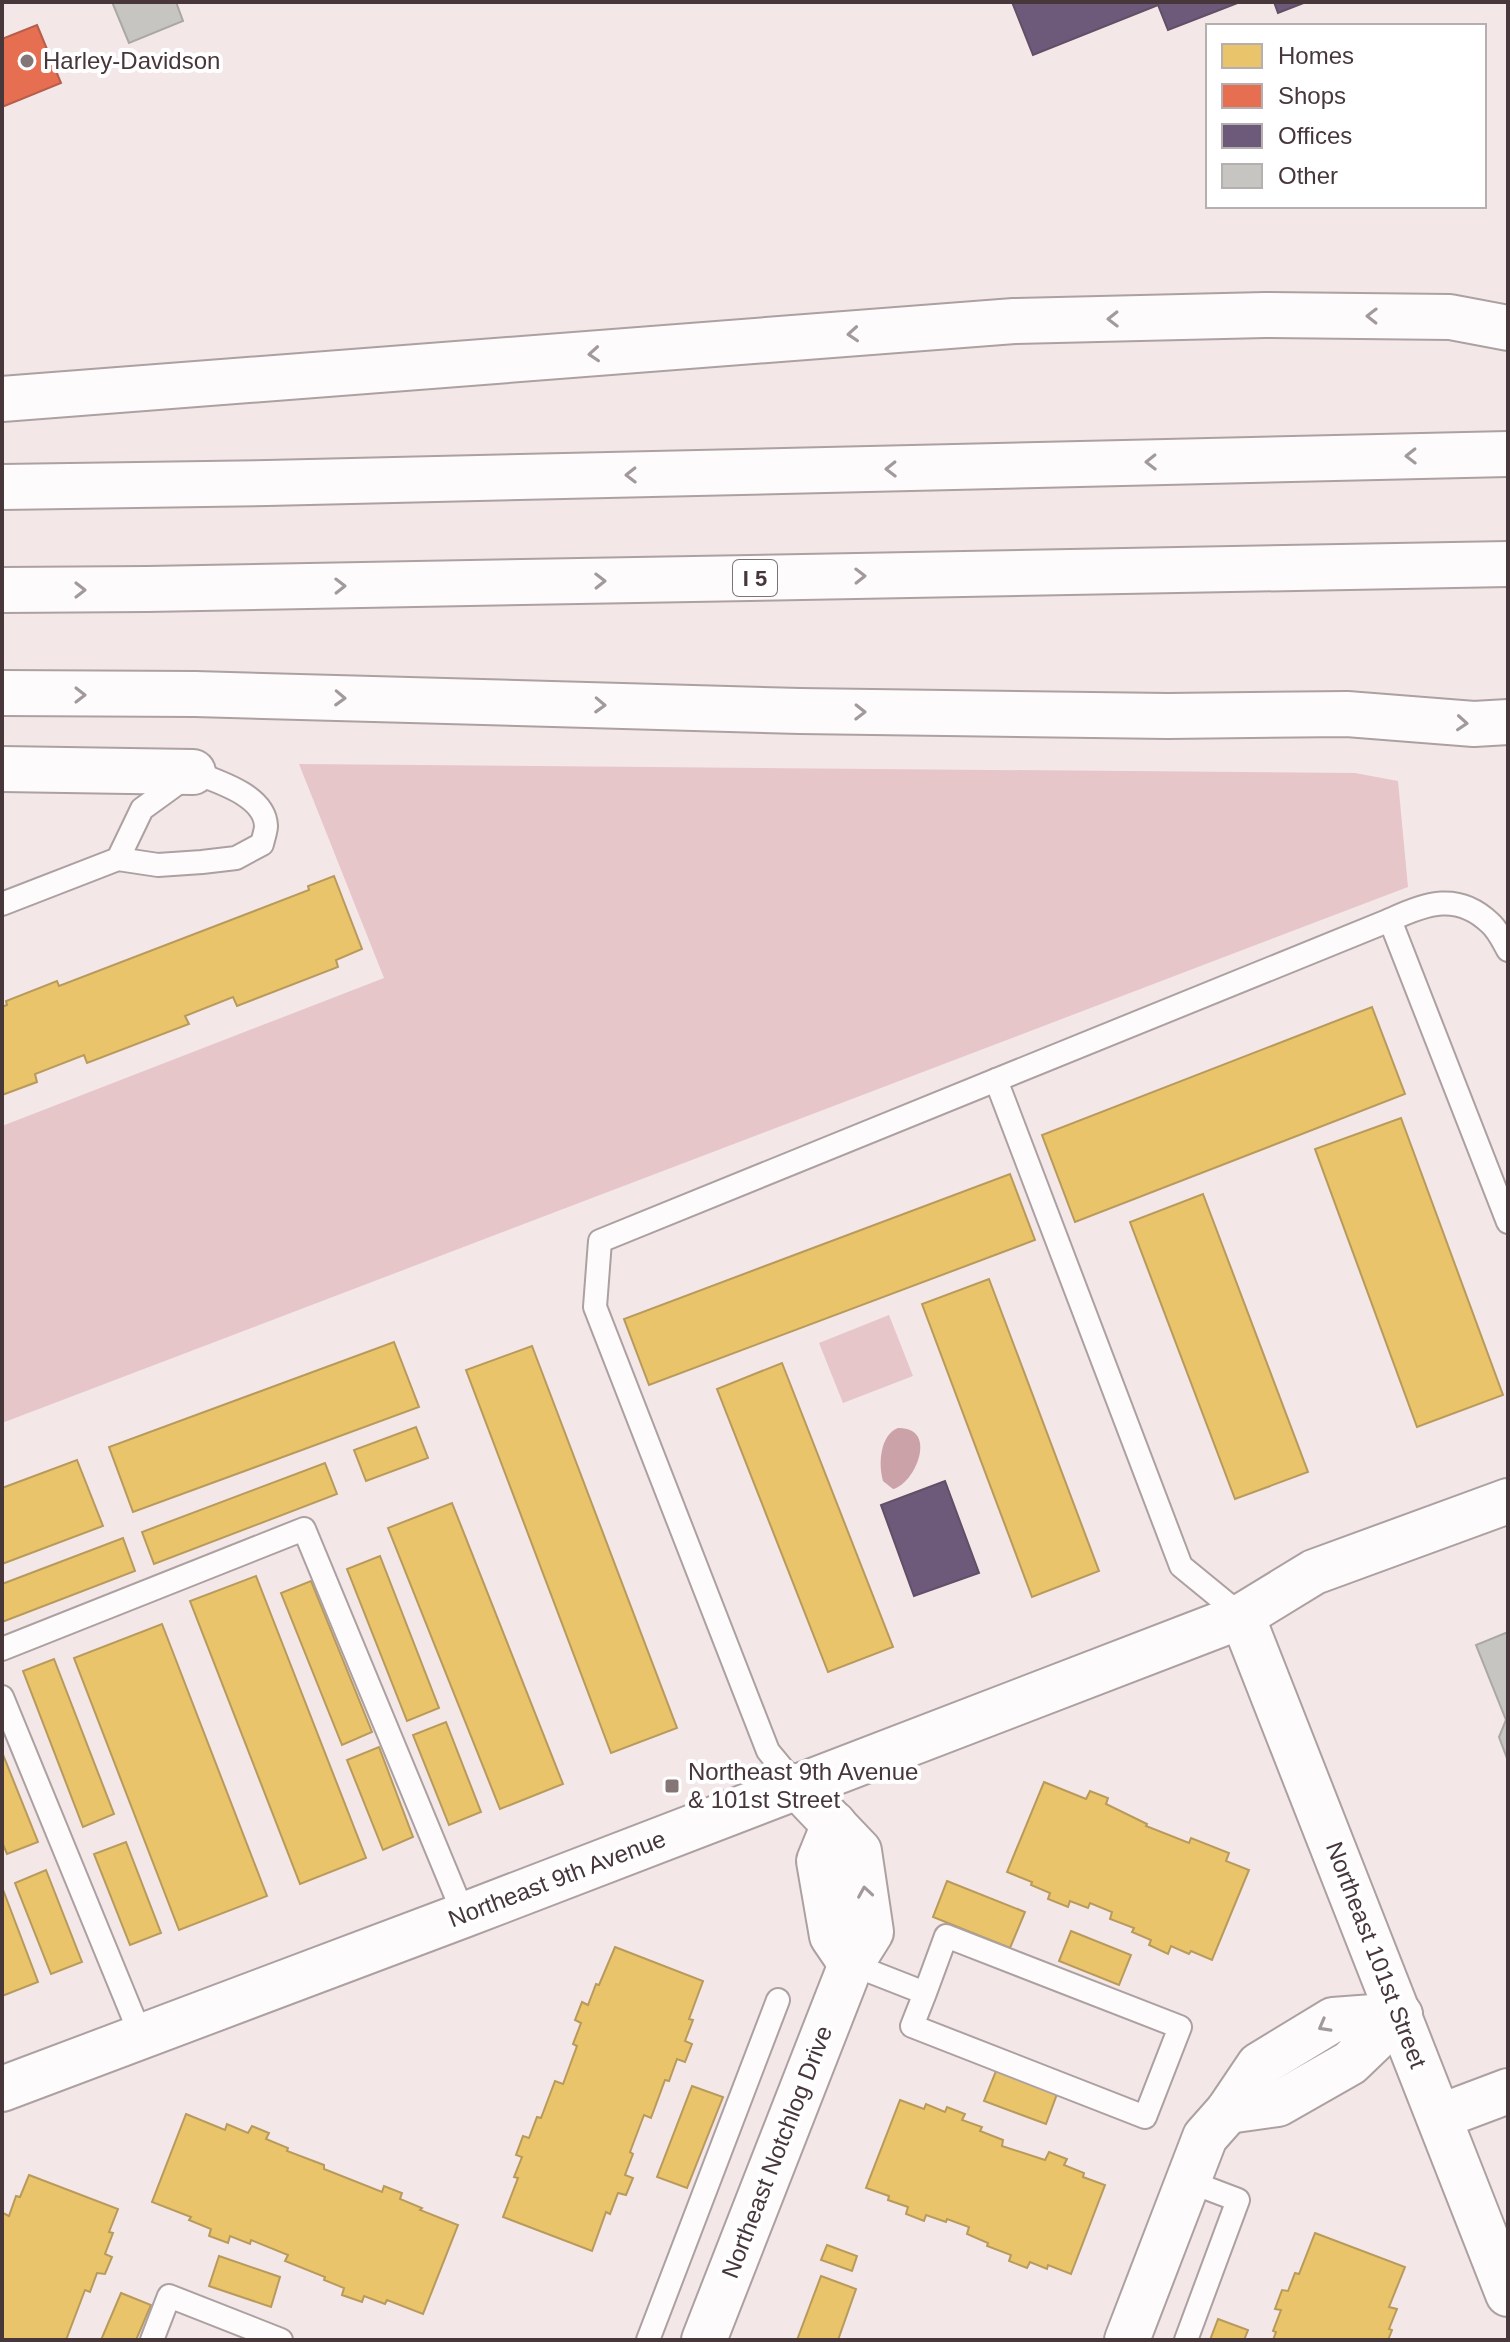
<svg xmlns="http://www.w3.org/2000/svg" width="1510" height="2342" viewBox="0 0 1510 2342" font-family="Helvetica,sans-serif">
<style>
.green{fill:#e7c6ca}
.water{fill:#caa2a8}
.homes{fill:#e9c46a;stroke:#b89a5c;stroke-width:2}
.shops{fill:#e76f51;stroke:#b75e4a;stroke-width:2}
.offices{fill:#6d597a;stroke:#624f67;stroke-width:2}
.building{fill:#c6c5c1;stroke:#a9a8a4;stroke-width:2}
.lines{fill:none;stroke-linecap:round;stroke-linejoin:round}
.lane-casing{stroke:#aca0a1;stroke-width:26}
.street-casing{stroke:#aca0a1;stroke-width:48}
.highway-casing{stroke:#aca0a1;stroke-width:48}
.lane{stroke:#fdfbfc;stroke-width:22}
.street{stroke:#fdfbfc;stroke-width:44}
.highway{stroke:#fdfbfc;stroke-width:44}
.oneway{stroke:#a2999b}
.poi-dot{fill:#847577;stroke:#fff;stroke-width:3}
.labels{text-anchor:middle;stroke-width:8;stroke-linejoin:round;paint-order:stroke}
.shield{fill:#fff;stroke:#7e7375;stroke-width:2}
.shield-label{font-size:22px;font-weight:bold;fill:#47373a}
.poi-label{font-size:24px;fill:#47373a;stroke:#fff;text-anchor:start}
.street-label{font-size:24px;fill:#47373a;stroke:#fff}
</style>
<rect width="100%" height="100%" fill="#f4e7e8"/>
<!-- green -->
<g class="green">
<path d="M299,764L1355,773L1398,781L1408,887L2,1423V1126L384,978Z"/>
<path d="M889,1315L913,1376L843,1403L819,1343Z"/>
</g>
<!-- water -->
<path class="water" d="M898,1428C939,1427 915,1484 893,1489L883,1481C878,1464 880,1435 898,1428Z"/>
<!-- homes -->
<g class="homes">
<path d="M334,876L362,949L336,960L338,967L237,1006L233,997L185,1016L189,1024L87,1063L84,1055L35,1074L37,1082L2,1095V1007L7,1005L6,1001L57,981L59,986L309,890L308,886Z"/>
<path d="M1372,1007L1405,1094L1075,1222L1042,1135Z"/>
<path d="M1401,1118L1503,1395L1417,1427L1315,1149Z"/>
<path d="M1010,1174L1035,1240L649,1385L624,1319Z"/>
<path d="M1203,1194L1308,1472L1235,1499L1130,1222Z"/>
<path d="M989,1279L1099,1571L1032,1597L922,1304Z"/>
<path d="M394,1342L419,1407L133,1512L109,1447Z"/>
<path d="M532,1346L677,1728L611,1753L466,1370Z"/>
<path d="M782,1363L893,1647L828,1672L717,1389Z"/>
<path d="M416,1427L428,1458L366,1481L354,1450Z"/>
<path d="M77,1460L103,1526L2,1564V1488Z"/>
<path d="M325,1463L337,1494L154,1564L142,1532Z"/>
<path d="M452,1503L563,1784L500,1809L388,1528Z"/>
<path d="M123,1538L135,1571L2,1622V1584Z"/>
<path d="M380,1556L439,1708L407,1721L347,1569Z"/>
<path d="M256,1576L366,1858L300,1884L190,1601Z"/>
<path d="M311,1581L372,1732L342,1745L281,1593Z"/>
<path d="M162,1624L267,1896L179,1930L74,1658Z"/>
<path d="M54,1659L114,1814L83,1827L23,1671Z"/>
<path d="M446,1722L481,1812L449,1825L413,1735Z"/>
<path d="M379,1747L413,1837L383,1850L347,1760Z"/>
<path d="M2,1752L38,1842L7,1854L2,1842Z"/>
<path d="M1044,1782L1086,1799L1090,1791L1108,1798L1106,1804L1147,1824L1146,1826L1189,1843L1191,1838L1229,1853L1226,1861L1249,1870L1212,1960L1191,1951L1189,1954L1171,1946L1168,1954L1149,1945L1151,1940L1132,1932L1134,1928L1110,1919L1112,1912L1090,1903L1088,1908L1070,1901L1068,1907L1048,1899L1050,1893L1031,1885L1032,1882L1007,1872Z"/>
<path d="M126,1842L161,1933L130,1945L94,1854Z"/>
<path d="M46,1870L82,1962L51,1974L15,1883Z"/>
<path d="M947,1881L1025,1912L1010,1948L933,1917Z"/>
<path d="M2,1887L38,1982L2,1996Z"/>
<path d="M1071,1931L1131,1955L1119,1985L1059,1961Z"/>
<path d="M615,1947L703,1981L689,2019L693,2020L685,2041L692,2044L685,2062L677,2059L669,2081L665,2080L651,2118L644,2115L630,2152L633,2154L625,2175L633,2178L626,2195L618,2193L610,2214L606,2212L592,2251L503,2217L518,2178L514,2177L522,2157L516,2155L523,2136L529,2138L537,2117L541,2118L555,2081L563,2084L577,2046L573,2044L581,2023L575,2020L582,2002L588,2005L596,1984L599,1985Z"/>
<path d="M996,2071L1057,2094L1046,2124L984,2101Z"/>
<path d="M692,2086L723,2097L687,2188L657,2177Z"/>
<path d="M900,2100L924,2109L926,2104L945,2112L947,2107L965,2114L962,2120L982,2127L980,2131L1003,2140L1002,2146L1045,2160L1049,2152L1067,2159L1064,2165L1084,2173L1083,2177L1105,2185L1071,2274L1048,2265L1047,2269L1030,2262L1027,2268L1009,2261L1011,2255L987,2246L988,2243L967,2234L969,2227L947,2219L946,2222L926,2215L924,2221L906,2214L908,2207L888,2200L889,2196L866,2188Z"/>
<path d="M186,2114L225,2130L227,2124L248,2133L252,2126L269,2133L266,2139L288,2148L287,2151L324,2165V2169L382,2192L384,2186L402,2193L400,2199L422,2208L420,2210L458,2225L423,2314L387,2300L385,2304L364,2296L362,2302L342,2295L344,2288L324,2280L325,2277L285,2261L288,2255L251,2240L250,2244L230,2236L228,2243L209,2236L211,2229L189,2220L191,2217L152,2202Z"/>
<path d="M29,2175L118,2209L109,2232L113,2233L105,2254L112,2257L105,2274L97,2273L90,2292L85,2290L66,2340H2V2216L3,2213L9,2216L16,2196L20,2197Z"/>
<path d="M1315,2233L1405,2267L1389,2307L1397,2309L1389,2329L1392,2330L1388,2340H1273L1276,2332L1273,2331L1281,2310L1275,2309L1282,2290L1288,2291L1295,2273L1299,2274Z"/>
<path d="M827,2245L857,2256L852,2271L821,2260Z"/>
<path d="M219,2256L280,2277L271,2307L209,2286Z"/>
<path d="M821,2276L856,2289L838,2340H797Z"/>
<path d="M121,2293L151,2305L136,2340H101Z"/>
<path d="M1218,2319L1248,2330L1244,2340H1210Z"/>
</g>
<!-- shops -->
<path class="shops" d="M37,25L61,83L2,107V39Z"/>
<!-- offices -->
<g class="offices">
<path d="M1012,2H1240L1168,30L1158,5L1033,55Z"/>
<path d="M1274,2H1306L1278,13Z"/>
<path d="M945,1481L979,1573L914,1596L881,1505Z"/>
</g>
<!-- building -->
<g class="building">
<path d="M112,2H176L183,21L129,43Z"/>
<path d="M1508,1632V1761L1499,1737L1506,1720L1476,1645Z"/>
</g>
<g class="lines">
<defs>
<g id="lane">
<path d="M2,904L118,859L142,809L193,772C216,781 265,795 266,826C266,831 263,839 262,844L236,858L202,862L158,865L118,859"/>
<path d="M1390,920C1426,903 1458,892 1490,923C1498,930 1503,941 1508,950"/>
<path d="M996,1080L1181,1566L1242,1616"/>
<path d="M2,1649L304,1529L464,1915"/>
<path d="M2,1697L141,2036"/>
<path d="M797,1786L768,1751L595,1307L600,1241L1390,920L1508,1222"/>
<path d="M851,1964L925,1993L912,2026L1145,2117L1180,2027L946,1936L925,1993"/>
<path d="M152,2340L169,2296L281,2340"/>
<path d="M648,2340L778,2000"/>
<path d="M1186,2340L1238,2200L1188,2181"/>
</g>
<g id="street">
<path d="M2,769L193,772"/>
<path d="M1242,1616L1508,2294"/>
<path d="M834,1824L819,1861L832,1936L851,1964"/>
<path d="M2,2089L464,1915L1242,1616L1314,1572L1508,1501"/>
<path d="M1228,2111L1278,2104L1350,2063L1400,2015"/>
<path d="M1439,2117L1508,2091"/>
<path d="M704,2340L851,1964L871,1932L859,1851L797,1786"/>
<path d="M1127,2340L1205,2137L1228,2111L1259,2065L1333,2020L1400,2015"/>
</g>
<g id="highway">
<path d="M2,399L1014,321L1265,315L1450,317L1508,328"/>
<path d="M2,487L267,483L1508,454"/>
<path d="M2,590L147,589L1508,564"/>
<path d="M2,693L195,694L800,711L1168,716L1347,714L1474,724L1508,722"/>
</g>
</defs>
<!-- lane casing -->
<use href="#lane" class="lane-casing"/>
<!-- street casing -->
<use href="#street" class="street-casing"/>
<!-- highway casing -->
<use href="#highway" class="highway-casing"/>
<!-- lane -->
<use href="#lane" class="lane"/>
<!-- street -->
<use href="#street" class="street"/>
<!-- highway -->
<use href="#highway" class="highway"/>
</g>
<!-- one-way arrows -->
<defs><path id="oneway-chevron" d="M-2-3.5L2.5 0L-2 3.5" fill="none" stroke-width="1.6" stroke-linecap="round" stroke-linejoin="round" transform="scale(2)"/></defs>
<g class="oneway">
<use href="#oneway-chevron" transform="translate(1372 316) rotate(-179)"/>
<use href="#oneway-chevron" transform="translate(1113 319) rotate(179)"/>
<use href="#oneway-chevron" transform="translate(853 334) rotate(176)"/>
<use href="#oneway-chevron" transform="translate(594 354) rotate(176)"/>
<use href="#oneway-chevron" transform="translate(1411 456) rotate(179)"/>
<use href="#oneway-chevron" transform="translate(1151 462) rotate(179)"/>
<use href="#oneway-chevron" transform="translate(891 469) rotate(179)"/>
<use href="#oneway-chevron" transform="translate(631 475) rotate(179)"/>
<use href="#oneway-chevron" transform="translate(860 576) rotate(-1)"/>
<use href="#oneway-chevron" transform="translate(600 581) rotate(-1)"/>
<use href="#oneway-chevron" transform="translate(340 586) rotate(-1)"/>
<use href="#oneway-chevron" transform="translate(80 590)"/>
<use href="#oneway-chevron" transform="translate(80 695)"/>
<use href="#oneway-chevron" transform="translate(340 698) rotate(2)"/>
<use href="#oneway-chevron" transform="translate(600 705) rotate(2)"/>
<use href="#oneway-chevron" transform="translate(860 712) rotate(1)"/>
<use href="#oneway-chevron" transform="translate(1462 723) rotate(4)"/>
<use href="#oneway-chevron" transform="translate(865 1892) rotate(-99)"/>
<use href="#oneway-chevron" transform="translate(1324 2026) rotate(151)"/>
</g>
<!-- markers -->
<g class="poi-dot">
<circle cx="27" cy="61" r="8"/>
<rect x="664" y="1778" width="16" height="16" rx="4"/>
</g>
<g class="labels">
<!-- shield labels -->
<rect class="shield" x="733" y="560" width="44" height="36" rx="6"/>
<g class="shield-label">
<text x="755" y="586">I 5</text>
</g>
<!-- poi labels -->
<g class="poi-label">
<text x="43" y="69">Harley-Davidson</text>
<text x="688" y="1780">Northeast 9th Avenue<tspan x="688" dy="28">&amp; 101st Street</tspan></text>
</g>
<!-- street labels -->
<g class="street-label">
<text transform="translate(557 1879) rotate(-21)" y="8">Northeast 9th Avenue</text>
<text transform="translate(1376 1955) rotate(69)" y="8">Northeast 101st Street</text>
<text transform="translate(777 2152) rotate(-69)" y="8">Northeast Notchlog Drive</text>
</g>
</g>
<!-- border -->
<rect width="1510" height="2342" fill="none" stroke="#47373a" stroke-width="8"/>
<!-- legend -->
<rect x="1206" y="24" width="280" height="184" fill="#ffffff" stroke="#b5afb0" stroke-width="2"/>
<rect x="1222" y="44" width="40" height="24" fill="#e9c46a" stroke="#b5afb0" stroke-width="2"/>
<text x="1278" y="64" font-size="24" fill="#47373a">Homes</text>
<rect x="1222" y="84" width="40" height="24" fill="#e76f51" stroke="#b5afb0" stroke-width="2"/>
<text x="1278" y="104" font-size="24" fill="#47373a">Shops</text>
<rect x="1222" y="124" width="40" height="24" fill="#6d597a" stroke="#b5afb0" stroke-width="2"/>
<text x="1278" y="144" font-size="24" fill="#47373a">Offices</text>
<rect x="1222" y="164" width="40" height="24" fill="#c6c5c1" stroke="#b5afb0" stroke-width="2"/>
<text x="1278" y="184" font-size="24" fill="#47373a">Other</text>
</svg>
